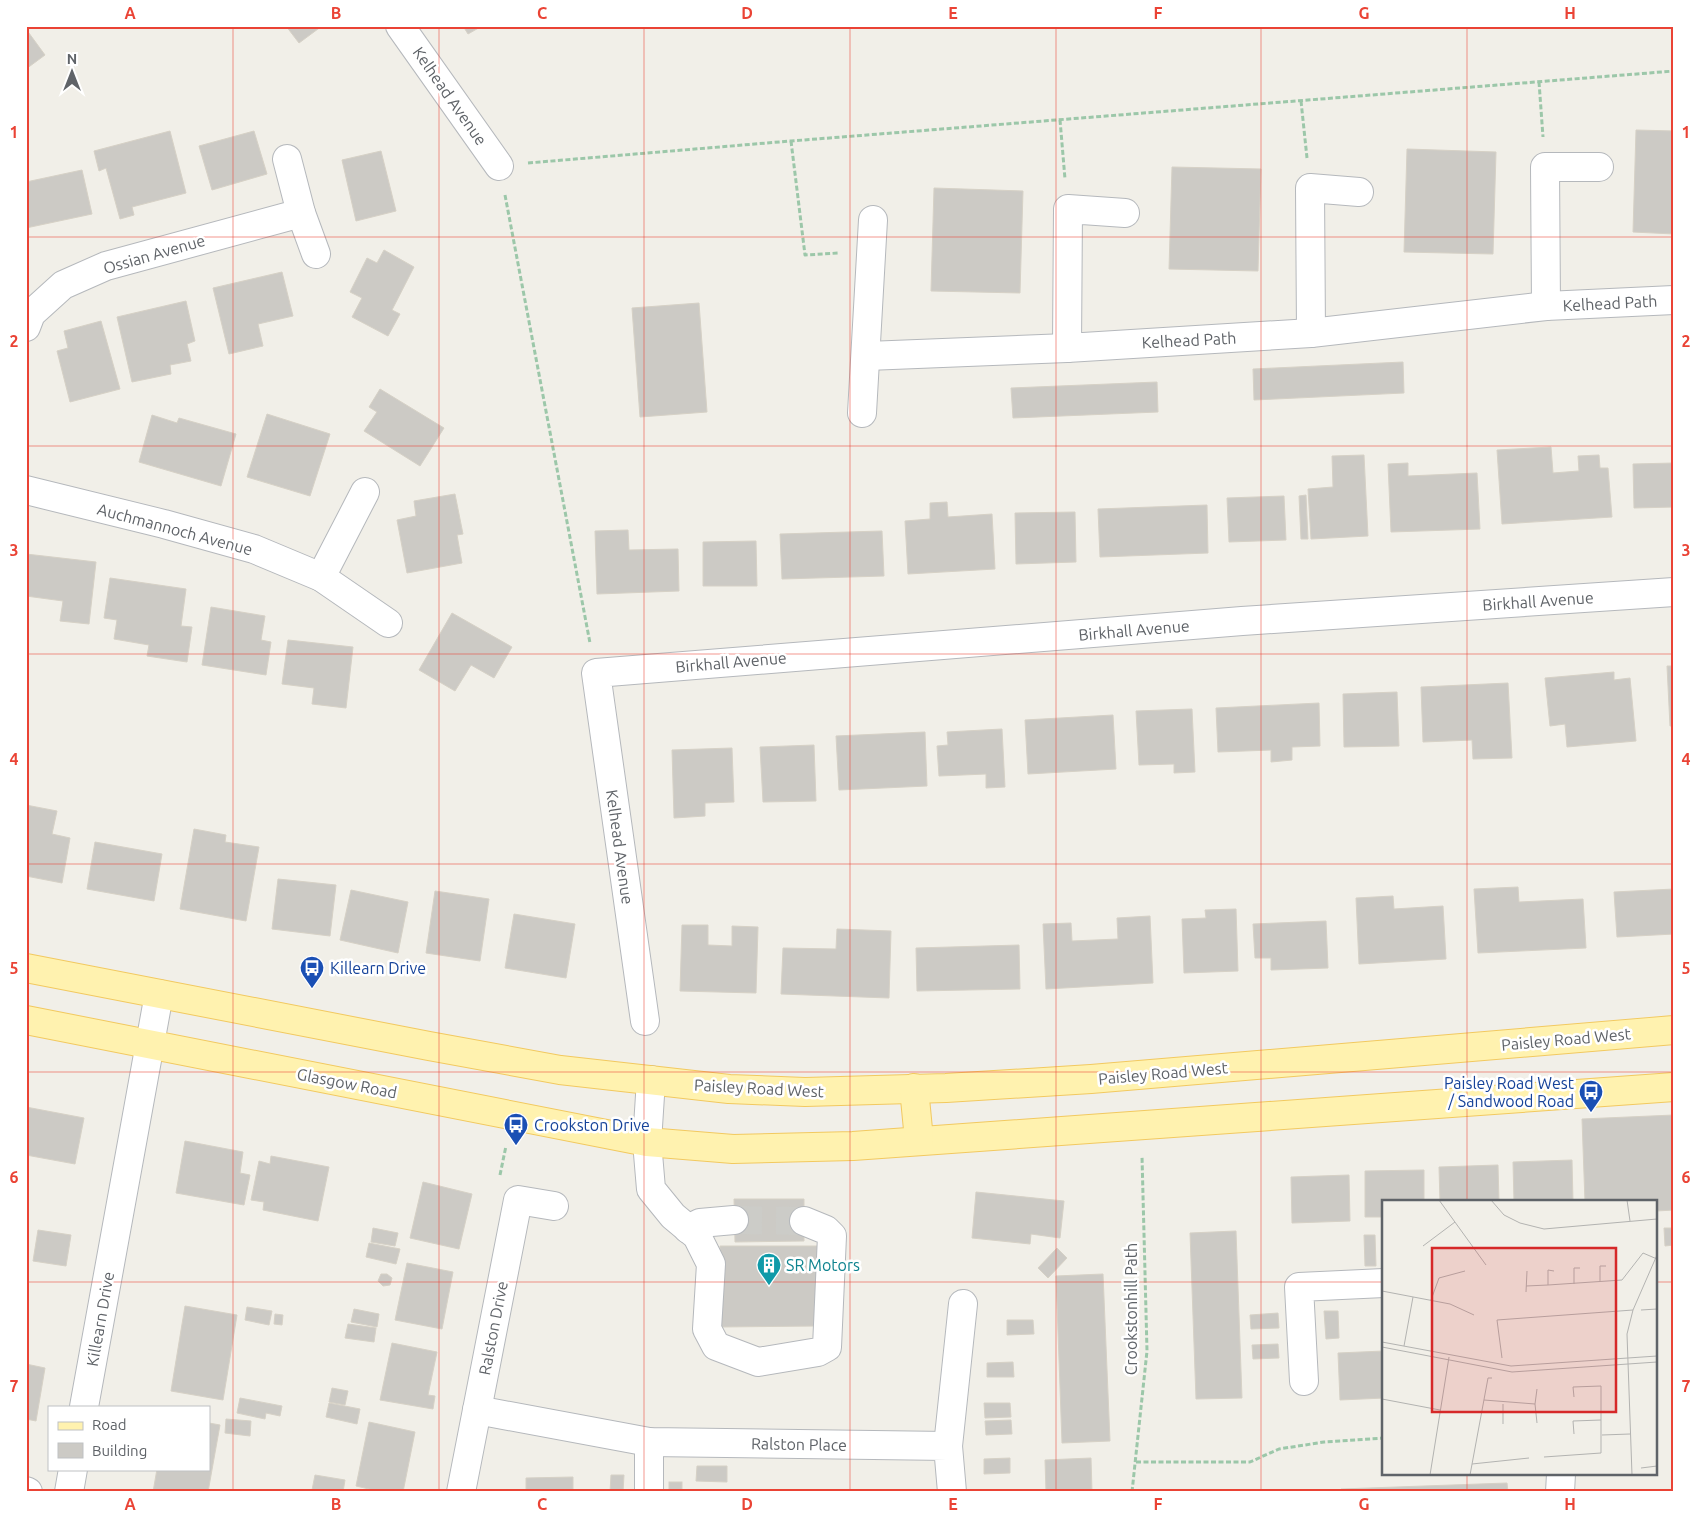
<svg xmlns="http://www.w3.org/2000/svg" width="1700" height="1518" viewBox="0 0 1700 1518" font-family="Ubuntu,sans-serif">
<style>
.building{fill:#cccac5;stroke:#d6d1c6}
.lines{fill:none;stroke-linecap:round;stroke-linejoin:round}
.minor-tunnel{stroke:#ccccc8;stroke-width:28;stroke-dasharray:28 14;stroke-linecap:butt}
.minor-casing{stroke:#b5b8bc;stroke-width:30}
.major-casing{stroke:#f2c960;stroke-width:30}
.path{stroke:#9cc7a9;stroke-width:3;stroke-dasharray:5 2.5;stroke-linecap:butt}
.minor{stroke:#fff;stroke-width:28}
.major{stroke:#fff2af;stroke-width:28}
.grid{fill:none;stroke:#ea4335;stroke-width:1;stroke-opacity:0.55}
.labels{text-anchor:middle;stroke-width:5;stroke-linejoin:round;paint-order:stroke}
.street-label{font-size:16px;fill:#5f6368;stroke:#fff}
.transit-label{font-size:16px;fill:#164399;stroke:#fff;text-anchor:start}
.culture-label{font-size:16px;fill:#0d838f;stroke:#fff;text-anchor:start}
.inset-road{fill:none;stroke:#b3b3b1;stroke-width:1}
.view{fill:#d62828;fill-opacity:0.15;stroke:#d62828;stroke-width:2.5}
.inset-edge{fill:none;stroke:#5f6368;stroke-width:2.5}
.neatline{fill:none;stroke:#ea4335;stroke-width:2}
.grid-label{font-size:16px;text-anchor:middle;font-weight:bold;fill:#ea4335}
</style>
<rect width="100%" height="100%" fill="#f1efe8"/>
<!-- building -->
<g class="building">
<path d="M286,26H322L299,43Z"/>
<path d="M463,26H482L468,34Z"/>
<path d="M26,29L45,55L26,69Z"/>
<path d="M1636,130L1674,131V234L1633,232Z"/>
<path d="M170,131L186,193L132,207L134,215L120,219L106,168L99,171L94,151Z"/>
<path d="M254,131L267,174L212,190L199,146Z"/>
<path d="M1407,149L1496,152L1493,254L1404,252Z"/>
<path d="M381,151L396,211L356,221L342,160Z"/>
<path d="M1172,167L1261,169L1258,271L1169,269Z"/>
<path d="M82,170L92,214L26,228V182Z"/>
<path d="M934,188L1023,191L1020,293L931,291Z"/>
<path d="M384,250L414,267L392,310L400,314L388,336L352,317L362,298L350,292L367,258L377,263Z"/>
<path d="M282,272L293,316L258,324L263,346L229,354L213,288Z"/>
<path d="M186,301L195,341L187,344L191,361L170,365L171,374L132,382L117,317Z"/>
<path d="M699,303L707,412L640,417L632,308Z"/>
<path d="M101,321L120,389L70,402L57,351L68,348L64,331Z"/>
<path d="M1403,362L1404,393L1254,400L1253,369Z"/>
<path d="M1157,382L1158,412L1013,418L1011,388Z"/>
<path d="M380,389L444,428L420,466L364,431L377,412L369,407Z"/>
<path d="M267,414L330,434L310,496L247,477Z"/>
<path d="M152,415L177,423L179,418L236,434L221,486L139,462Z"/>
<path d="M1551,447L1553,473L1579,471L1578,456L1599,455L1600,468H1608L1612,517L1502,524L1497,450Z"/>
<path d="M1364,455L1368,536L1311,539L1308,489L1333,487L1332,456Z"/>
<path d="M1408,463V476L1477,473L1480,529L1391,532L1388,464Z"/>
<path d="M1674,463V507L1634,508L1633,464Z"/>
<path d="M455,494L463,534L457,535L462,563L407,573L397,520L416,516L414,501Z"/>
<path d="M1306,495L1308,539H1301L1299,496Z"/>
<path d="M1284,496L1286,540L1229,542L1227,498Z"/>
<path d="M947,502L948,517L992,514L995,569L908,574L905,521L930,519V503Z"/>
<path d="M1207,505L1208,553L1100,557L1098,509Z"/>
<path d="M1075,512L1076,562L1016,564L1015,513Z"/>
<path d="M628,530L629,550L678,549L679,591L597,594L595,531Z"/>
<path d="M882,531L884,576L782,579L780,534Z"/>
<path d="M756,541L757,586H703V542Z"/>
<path d="M26,554L96,562L89,624L60,621L63,601L26,596Z"/>
<path d="M110,578L186,589L181,626L192,627L187,662L147,656L149,645L114,639L117,620L104,618Z"/>
<path d="M211,607L265,616L261,640L271,642L266,675L202,665Z"/>
<path d="M452,613L512,647L494,678L471,665L455,691L419,670Z"/>
<path d="M288,640L353,647L346,708L312,704L314,688L282,684Z"/>
<path d="M1667,666H1674V726H1670Z"/>
<path d="M1614,672V680L1630,678L1636,741L1567,747L1565,724L1550,726L1545,678Z"/>
<path d="M1508,683L1512,758L1473,759L1472,740L1423,742L1421,687Z"/>
<path d="M1397,692L1399,746L1344,747L1343,694Z"/>
<path d="M1319,703L1320,746L1292,747V760L1271,762V750L1218,752L1216,708Z"/>
<path d="M1192,709L1195,772L1174,773V764L1139,765L1136,711Z"/>
<path d="M1113,715L1116,769L1028,774L1025,720Z"/>
<path d="M1002,729L1005,787L986,788V774L939,776L937,746L948,745L947,732Z"/>
<path d="M925,732L927,786L839,790L836,736Z"/>
<path d="M814,745L816,801L763,802L760,747Z"/>
<path d="M732,748L734,802L705,803V816L674,818L672,750Z"/>
<path d="M26,805L57,811L52,834L70,838L62,883L26,876Z"/>
<path d="M194,829L226,835L225,842L259,847L246,921L180,909Z"/>
<path d="M95,842L162,854L154,901L87,889Z"/>
<path d="M278,879L336,885L330,936L272,929Z"/>
<path d="M1518,887L1519,902L1583,899L1586,948L1478,953L1474,889Z"/>
<path d="M1674,889V934L1617,937L1614,892Z"/>
<path d="M351,890L408,902L398,953L340,940Z"/>
<path d="M435,891L489,899L480,961L426,953Z"/>
<path d="M1393,896L1394,909L1443,906L1446,959L1359,964L1356,898Z"/>
<path d="M1236,909L1238,971L1184,973L1182,919L1206,918L1205,910Z"/>
<path d="M514,914L575,924L566,978L505,968Z"/>
<path d="M1150,916L1153,983L1046,989L1043,924L1071,923L1072,941L1118,939L1117,918Z"/>
<path d="M1326,921L1328,968L1271,970V958H1255L1253,924Z"/>
<path d="M682,925H708V945L732,946V926L758,927L756,993L680,991Z"/>
<path d="M837,929L891,931L889,998L781,994L783,948L836,949Z"/>
<path d="M1019,945L1020,989L917,991L916,948Z"/>
<path d="M26,1107L84,1118L75,1164L26,1155Z"/>
<path d="M1674,1115V1210L1656,1211V1202H1585L1582,1119Z"/>
<path d="M185,1141L243,1152L240,1173L250,1175L244,1205L176,1193Z"/>
<path d="M271,1156L329,1167L318,1221L263,1210L264,1202L251,1200L259,1161L270,1164Z"/>
<path d="M1572,1160L1573,1202H1514L1513,1162Z"/>
<path d="M1498,1165L1499,1202H1440L1439,1167Z"/>
<path d="M1424,1170V1202H1384V1217H1365V1171Z"/>
<path d="M1349,1175L1350,1221L1292,1223L1291,1177Z"/>
<path d="M423,1182L472,1194L459,1249L410,1238Z"/>
<path d="M976,1192L1064,1201L1060,1238L1031,1234L1030,1244L972,1238Z"/>
<path d="M734,1199H804V1241L735,1242Z"/>
<path d="M373,1228L398,1233L395,1246L371,1242Z"/>
<path d="M1664,1228H1674V1245L1665,1246Z"/>
<path d="M38,1230L71,1235L66,1266L33,1261Z"/>
<path d="M1236,1231L1242,1398L1196,1399L1190,1233Z"/>
<path d="M1364,1235H1375L1376,1266H1365Z"/>
<path d="M369,1243L400,1249L396,1264L366,1257Z"/>
<path d="M720,1246H817V1326L721,1327Z"/>
<path d="M1057,1248L1067,1258L1048,1278L1038,1268Z"/>
<path d="M407,1263L453,1272L442,1329L395,1320Z"/>
<path d="M381,1274H387L392,1278L390,1285L383,1286L378,1281Z"/>
<path d="M1103,1274L1110,1441L1062,1443L1056,1276Z"/>
<path d="M185,1306L237,1315L223,1400L171,1391Z"/>
<path d="M247,1307L272,1311L269,1325L245,1320Z"/>
<path d="M354,1309L379,1314L377,1327L351,1322Z"/>
<path d="M1324,1311H1338L1339,1338L1326,1339Z"/>
<path d="M1278,1313L1279,1328L1251,1329L1250,1315Z"/>
<path d="M275,1314L283,1315L282,1325L274,1324Z"/>
<path d="M1007,1320H1033L1034,1334L1007,1335Z"/>
<path d="M348,1324L376,1328L374,1342L345,1338Z"/>
<path d="M392,1343L437,1352L428,1395L435,1396L433,1409L380,1400Z"/>
<path d="M1278,1344L1279,1358L1253,1359L1252,1345Z"/>
<path d="M1384,1351V1398L1340,1400L1338,1353Z"/>
<path d="M1013,1362L1014,1377H987V1363Z"/>
<path d="M26,1364L45,1368L36,1421L26,1419Z"/>
<path d="M332,1388L348,1391L345,1405L329,1402Z"/>
<path d="M240,1398L282,1406L280,1416L266,1413L265,1419L237,1413Z"/>
<path d="M329,1403L360,1409L357,1424L326,1417Z"/>
<path d="M984,1403H1010L1011,1417L985,1418Z"/>
<path d="M226,1419L251,1421L250,1436L225,1433Z"/>
<path d="M1011,1420L1012,1434L986,1435L985,1421Z"/>
<path d="M369,1422L415,1432L403,1492H382L356,1486Z"/>
<path d="M209,1423L220,1425L208,1492H153L157,1469H209Z"/>
<path d="M1010,1458V1473L984,1474V1459Z"/>
<path d="M1091,1458L1092,1492H1046L1045,1460Z"/>
<path d="M697,1466H727V1482L696,1481Z"/>
<path d="M315,1475L345,1480L343,1492L312,1490Z"/>
<path d="M611,1475H624L623,1492H610Z"/>
<path d="M573,1477V1492H526V1478Z"/>
<rect x="669" y="1482" width="13" height="10"/>
<path d="M1507,1483L1508,1492H1341V1489Z"/>
</g>
<g class="lines">
<!-- minor-tunnel -->
<path class="minor-tunnel" d="M734,1220L804,1221"/>
<defs>
<g id="minor">
<path d="M400,26L499,166"/>
<path d="M287,159L301,213L316,254"/>
<path d="M1125,213L1068,209L1067,348L1311,333L1546,306L1674,300"/>
<path d="M1546,306L1545,167H1599"/>
<path d="M26,327L31,314L63,285L106,266L301,213"/>
<path d="M1311,333L1310,188L1359,192"/>
<path d="M867,356L1067,348"/>
<path d="M862,413L873,220"/>
<path d="M26,490L164,524L254,549L321,577L388,623"/>
<path d="M321,577L365,492"/>
<path d="M645,1021L596,673L1242,621L1674,592"/>
<path d="M651,1080L647,1142L651,1189L673,1216L697,1236L711,1264L707,1329L716,1346L758,1362L818,1352L827,1347L832,1236L826,1230L804,1221"/>
<path d="M688,1229L700,1223L734,1220"/>
<path d="M1304,1381L1299,1287L1384,1283"/>
<path d="M84,1407L159,994"/>
<path d="M477,1410L649,1442L948,1446L952,1492"/>
<path d="M649,1442V1492"/>
<path d="M948,1446L963,1304"/>
<path d="M26,1491L28,1492"/>
<path d="M69,1492L73,1469"/>
<path d="M461,1492L518,1200L554,1206"/>
<path d="M1560,1492L1561,1474"/>
</g>
<g id="major">
<path d="M26,968L429,1046L560,1070L729,1089L805,1092L946,1088L1091,1079L1674,1030"/>
<path d="M26,1020L647,1142L733,1149L853,1146L1674,1087"/>
<path d="M914,1088L919,1140"/>
</g>
</defs>
<!-- minor casing -->
<use href="#minor" class="minor-casing"/>
<!-- major casing -->
<use href="#major" class="major-casing"/>
<!-- path -->
<g class="path">
<path d="M1539,82L1543,137"/>
<path d="M1301,101L1307,158"/>
<path d="M1060,120L1065,179"/>
<path d="M791,141L805,255L839,253"/>
<path d="M528,163L791,141L1674,71"/>
<path d="M505,195L590,643"/>
<path d="M500,1175L506,1146"/>
<path d="M1136,1462H1250L1279,1449L1324,1442L1384,1438"/>
<path d="M1132,1492L1147,1351L1142,1156"/>
</g>
<!-- minor -->
<use href="#minor" class="minor"/>
<!-- major -->
<use href="#major" class="major"/>
</g>
<!-- grid -->
<path class="grid" d="M233,26V1492M439,26V1492M644,26V1492M850,26V1492M1056,26V1492M1261,26V1492M1467,26V1202M26,237H1674M26,446H1674M26,654H1674M26,864H1674M26,1072H1674M26,1282H1384M1656,1282H1674M1467,1474V1492"/>
<!-- icons -->
<defs>
<symbol id="bus-pin" viewBox="-11 -11 22 30"><path d="M0 17L-7.5 6A9.5 9.5 0 1 1 7.5 6Z" fill="#1a4fb4" stroke="#fff"/><path d="M-5-6H5V4H4V6H2V4H-2V6H-4V4H-5ZM-3.5-4V0h7V-4ZM-3.5 1.2v1.5H-2V1.2ZM2 1.2v1.5H3.5V1.2Z" fill="#fff"/></symbol>
<symbol id="building-pin" viewBox="-11 -11 22 30"><path d="M0 17L-7.5 6A9.5 9.5 0 1 1 7.5 6Z" fill="#0f9aa8" stroke="#fff"/><path d="M-4-6H4V6H1V3H-1V6H-4ZM-2.5-4.3h1.7v1.8h-1.7ZM.8-4.3h1.7v1.8H.8ZM-2.5-1h1.7V.8h-1.7ZM.8-1h1.7V.8H.8Z" fill="#fff"/></symbol>
</defs>
<g fill-rule="evenodd">
<use href="#bus-pin" x="298" y="954" width="28" height="38"/>
<use href="#bus-pin" x="1577" y="1078" width="28" height="38"/>
<use href="#bus-pin" x="502" y="1111" width="28" height="38"/>
<use href="#building-pin" x="755" y="1251" width="28" height="38"/>
</g>
<g class="labels">
<!-- street labels -->
<g class="street-label">
<text transform="translate(450 96) rotate(55)" y="6">Kelhead Avenue</text>
<text transform="translate(154 254) rotate(-16)" y="6">Ossian Avenue</text>
<text transform="translate(1610 303) rotate(-3)" y="6">Kelhead Path</text>
<text transform="translate(1189 340) rotate(-3)" y="6">Kelhead Path</text>
<text transform="translate(175 529) rotate(15)" y="6">Auchmannoch Avenue</text>
<text transform="translate(1538 601) rotate(-4)" y="6">Birkhall Avenue</text>
<text transform="translate(1134 630) rotate(-5)" y="6">Birkhall Avenue</text>
<text transform="translate(731 662) rotate(-5)" y="6">Birkhall Avenue</text>
<text transform="translate(620 847) rotate(82)" y="6">Kelhead Avenue</text>
<text transform="translate(1566 1039) rotate(-5)" y="6">Paisley Road West</text>
<text transform="translate(1163 1073) rotate(-5)" y="6">Paisley Road West</text>
<text transform="translate(347 1083) rotate(11)" y="6">Glasgow Road</text>
<text transform="translate(759 1088) rotate(3)" y="6">Paisley Road West</text>
<text transform="translate(1131 1309) rotate(-90)" y="6">Crookstonhill Path</text>
<text transform="translate(100 1319) rotate(-80)" y="6">Killearn Drive</text>
<text transform="translate(493 1328) rotate(-79)" y="6">Ralston Drive</text>
<text transform="translate(799 1444) rotate(1)" y="6">Ralston Place</text>
</g>
<!-- transit labels -->
<g class="transit-label">
<text x="330" y="974">Killearn Drive</text>
<text x="1574" y="1089" text-anchor="end">Paisley Road West<tspan x="1574" dy="18">/ Sandwood Road</tspan></text>
<text x="534" y="1131">Crookston Drive</text>
</g>
<!-- culture labels -->
<g class="culture-label">
<text x="786" y="1271">SR Motors</text>
</g>
</g>
<!-- overview -->
<g transform="translate(1382 1200)">
<rect width="275" height="275" fill="#f1efe8"/>
<path class="inset-road" d="M57,0L104,65M109,0L122,15L138,23L162,29L275,19M245,0L248,21M41,46L73,22M172,71L166,70V85L240,80L261,53L275,59M218,81V66H224M192,84V68H198M144,86L166,85M0,91L68,104L92,115M144,92L145,71M49,100L57,78L83,71M259,110L275,109M0,142L129,166L275,156M22,146L31,97M0,147L130,172L275,162M120,158L115,120L251,110M0,199L58,210M102,200L153,204L155,223M121,204V224M153,204L155,189M192,234L191,221L219,220M220,235L248,234M162,257L219,253V186L191,187L192,197M90,264L147,258M259,268L275,266M48,275L67,157M88,275L106,178H110M250,275L245,134L251,110L275,55"/>
<path class="view" d="M50,48H234V212H50Z"/>
<rect width="275" height="275" class="inset-edge"/>
</g>
<!-- border -->
<rect width="1700" height="1518" fill="none" stroke="#ffffff" stroke-width="55"/>
<!-- legend -->
<rect x="48" y="1406" width="162" height="65" fill="#ffffff" stroke="#bfc1c3"/>
<rect x="58" y="1422" width="25" height="8" fill="#fff2af" stroke="#bfc1c3"/>
<text x="92" y="1430" font-size="15" fill="#5f6368">Road</text>
<rect x="58" y="1443" width="25" height="15" fill="#cccac5" stroke="#bfc1c3"/>
<text x="92" y="1456" font-size="15" fill="#5f6368">Building</text>
<!-- north arrow -->
<g transform="translate(72 72)" stroke="#ffffff" stroke-width="4" paint-order="stroke">
<path d="M0-4L9 19L0 12L-9 19Z" fill="#5f6368"/>
<text y="-8" font-size="14" font-weight="bold" text-anchor="middle" fill="#5f6368">N</text>
</g>
<rect x="28" y="28" width="1644" height="1462" class="neatline"/>
<g class="grid-label">
<text x="130" y="19">A</text>
<text x="336" y="19">B</text>
<text x="542" y="19">C</text>
<text x="747" y="19">D</text>
<text x="953" y="19">E</text>
<text x="1158" y="19">F</text>
<text x="1364" y="19">G</text>
<text x="1570" y="19">H</text>
<text x="14" y="138">1</text>
<text x="1686" y="138">1</text>
<text x="14" y="347">2</text>
<text x="1686" y="347">2</text>
<text x="14" y="556">3</text>
<text x="1686" y="556">3</text>
<text x="14" y="765">4</text>
<text x="1686" y="765">4</text>
<text x="14" y="974">5</text>
<text x="1686" y="974">5</text>
<text x="14" y="1183">6</text>
<text x="1686" y="1183">6</text>
<text x="14" y="1392">7</text>
<text x="1686" y="1392">7</text>
<text x="130" y="1510">A</text>
<text x="336" y="1510">B</text>
<text x="542" y="1510">C</text>
<text x="747" y="1510">D</text>
<text x="953" y="1510">E</text>
<text x="1158" y="1510">F</text>
<text x="1364" y="1510">G</text>
<text x="1570" y="1510">H</text>
</g>
</svg>
